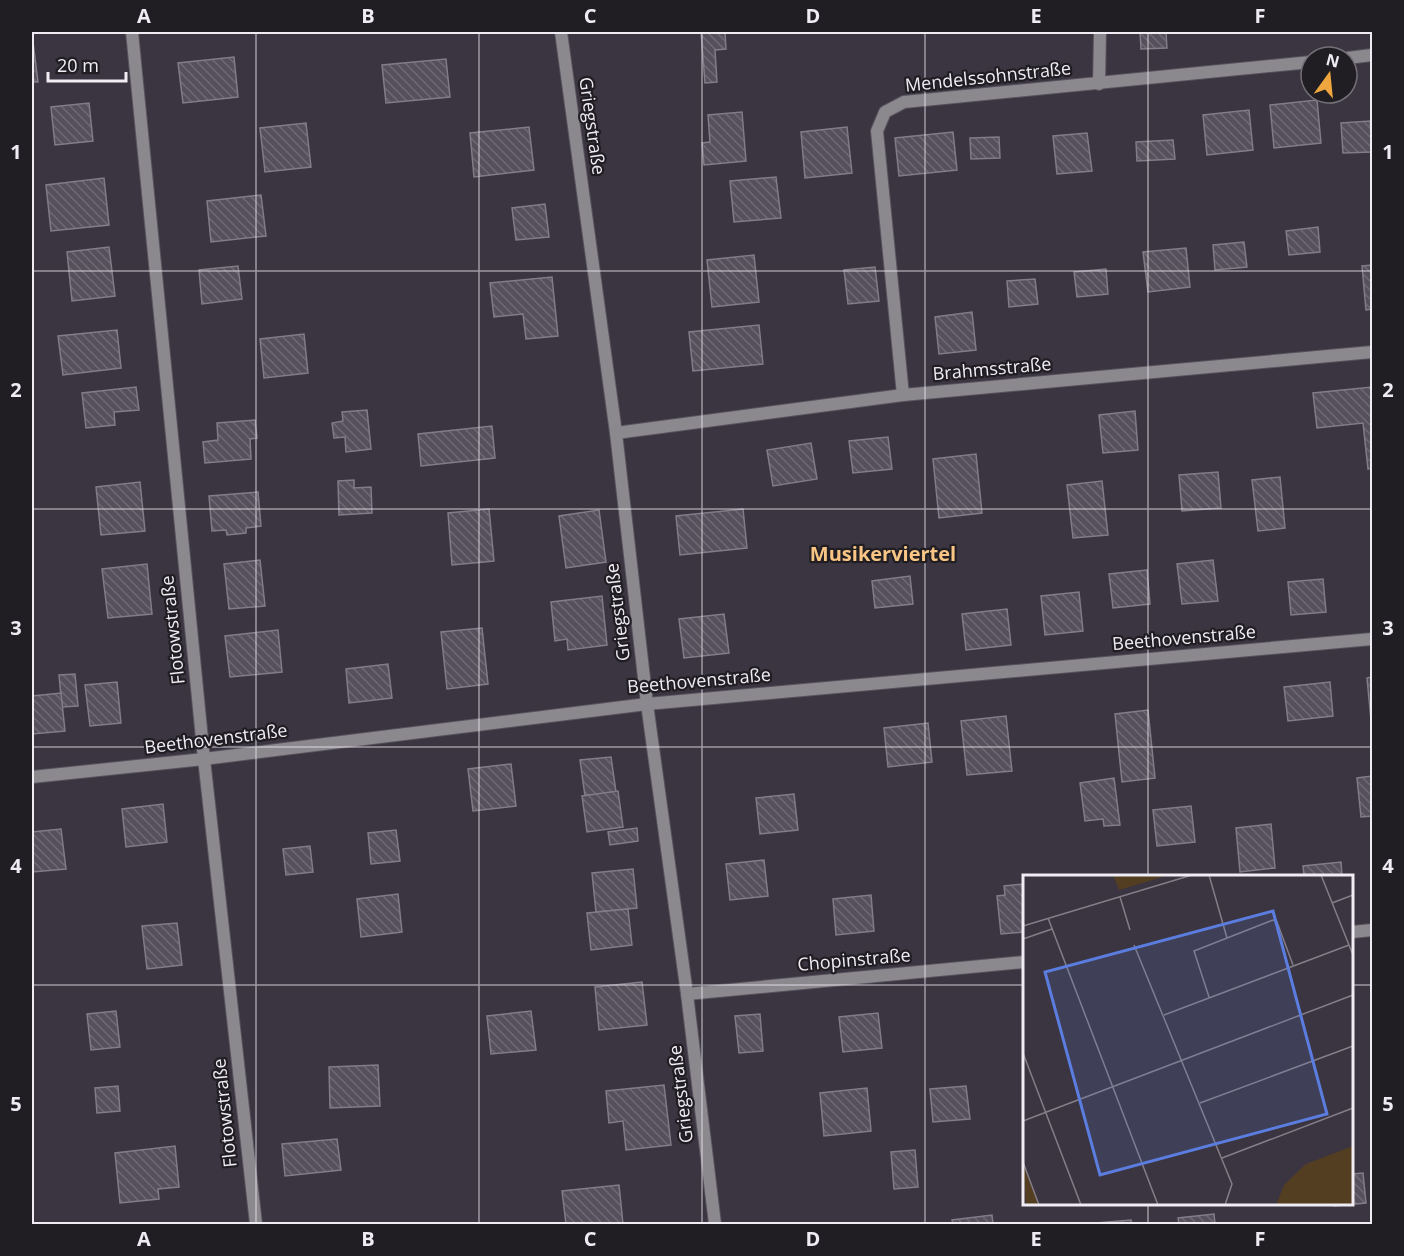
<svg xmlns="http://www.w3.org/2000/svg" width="1404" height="1256" viewBox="0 0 1404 1256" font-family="'Open Sans',sans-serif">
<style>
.building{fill:url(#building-back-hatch);stroke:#827c89;stroke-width:1.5}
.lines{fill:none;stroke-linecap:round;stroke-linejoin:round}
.street-casing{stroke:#57525d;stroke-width:14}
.street{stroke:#8b888e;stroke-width:12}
.grid{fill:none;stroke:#f0ecf4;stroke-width:1.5;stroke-opacity:0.55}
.labels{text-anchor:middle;stroke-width:4.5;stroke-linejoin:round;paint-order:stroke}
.street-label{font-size:18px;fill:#f0ecf4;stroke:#201e23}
.neighbourhood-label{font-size:20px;font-weight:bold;fill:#f8c585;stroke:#201e23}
.inset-road{fill:none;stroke:#837e88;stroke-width:1.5}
.view{fill:#5c7de0;fill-opacity:0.15;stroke:#5c7de0;stroke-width:3}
.inset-edge{fill:none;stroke:#f0ecf4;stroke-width:3}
.neatline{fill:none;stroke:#f0ecf4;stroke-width:2}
.grid-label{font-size:20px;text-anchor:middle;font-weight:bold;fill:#f0ecf4}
</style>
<defs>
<pattern id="building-back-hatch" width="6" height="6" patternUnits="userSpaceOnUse" patternTransform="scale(1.5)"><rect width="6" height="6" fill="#55505c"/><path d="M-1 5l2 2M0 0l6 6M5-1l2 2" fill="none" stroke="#6e6974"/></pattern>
</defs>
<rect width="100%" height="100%" fill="#3a3540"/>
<!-- building -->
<g class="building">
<path d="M701,32H725L726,49L715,50L717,82L705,83Z"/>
<path d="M1140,32H1166L1167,48L1141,49Z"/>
<path d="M32,42H33L38,82H32Z"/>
<path d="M234,57L238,97L183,103L178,63Z"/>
<path d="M446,59L450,97L386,103L382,65Z"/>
<path d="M1317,100L1321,143L1274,148L1270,105Z"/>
<path d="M89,103L93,141L55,145L51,107Z"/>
<path d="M1249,110L1253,150L1207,155L1203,115Z"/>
<path d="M742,112L746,161L704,165L702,143L710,142L708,115Z"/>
<path d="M1370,121L1372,152L1343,153L1341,123Z"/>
<path d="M306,123L311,167L265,172L260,128Z"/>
<path d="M529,127L534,170L474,177L470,133Z"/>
<path d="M847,127L852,173L805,178L801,132Z"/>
<path d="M953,132L957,170L899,176L895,138Z"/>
<path d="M1087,133L1092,171L1057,174L1053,136Z"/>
<path d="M999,137L1000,158L971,159L970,138Z"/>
<path d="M1173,140L1175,159L1137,161L1136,142Z"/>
<path d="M776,177L781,218L734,222L730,181Z"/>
<path d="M104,178L109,225L51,231L46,185Z"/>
<path d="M261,195L266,236L211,242L207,201Z"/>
<path d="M545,204L549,237L516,240L512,208Z"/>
<path d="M1318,227L1320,252L1289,255L1286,231Z"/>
<path d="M1244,242L1247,267L1215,270L1213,245Z"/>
<path d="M109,247L115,296L72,301L67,252Z"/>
<path d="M1186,248L1190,287L1148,292L1143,252Z"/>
<path d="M754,255L759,302L712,307L707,260Z"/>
<path d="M1372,265V309L1366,310L1362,266Z"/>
<path d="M238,266L242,299L202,304L199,270Z"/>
<path d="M875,267L879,301L848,304L844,270Z"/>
<path d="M1106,269L1108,294L1077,297L1074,272Z"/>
<path d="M552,277L558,336L526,339L523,314L494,317L490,283Z"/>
<path d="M1035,279L1038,304L1009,307L1007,281Z"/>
<path d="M972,312L976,350L939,354L935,317Z"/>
<path d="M759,325L763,364L693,371L689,332Z"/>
<path d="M117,330L121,368L63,375L58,336Z"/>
<path d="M304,334L308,373L264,378L260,339Z"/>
<path d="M136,387L139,410L114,412L115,425L86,428L82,393Z"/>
<path d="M1372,387V468L1368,469L1363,423L1317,428L1313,393Z"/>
<path d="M367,410L371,449L346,452L345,437L334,438L332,423L343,421L342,412Z"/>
<path d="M1135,411L1138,450L1103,453L1099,415Z"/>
<path d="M255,420L257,438L250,439L251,459L205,463L203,442L218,440L217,423Z"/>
<path d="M492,426L495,458L421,466L418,434Z"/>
<path d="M888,437L892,469L853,473L849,441Z"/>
<path d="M811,443L817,479L773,486L767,450Z"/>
<path d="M976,454L982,513L939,518L933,459Z"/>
<path d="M1218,472L1221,508L1182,511L1179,475Z"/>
<path d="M1280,477L1285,528L1258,531L1252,480Z"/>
<path d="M354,480V488L371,487L372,513L339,515L338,481Z"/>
<path d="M1102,481L1108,535L1073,538L1067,485Z"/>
<path d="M140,482L145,531L101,535L96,487Z"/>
<path d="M258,492L261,526L246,528V533L227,535L226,530L212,531L209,496Z"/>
<path d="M489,509L494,561L452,565L448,513Z"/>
<path d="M743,509L747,548L680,555L676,516Z"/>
<path d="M599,510L606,562L566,568L559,516Z"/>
<path d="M260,560L265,606L229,609L224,564Z"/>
<path d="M1213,560L1218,601L1182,604L1177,564Z"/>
<path d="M147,564L152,614L108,618L102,569Z"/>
<path d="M1147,570L1150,604L1113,608L1109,574Z"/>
<path d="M910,576L913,604L875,608L872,581Z"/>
<path d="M1323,579L1326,612L1291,615L1288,582Z"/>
<path d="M1079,592L1083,631L1045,635L1041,596Z"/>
<path d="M602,596L607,645L568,650L567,639L555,641L551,602Z"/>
<path d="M1007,609L1011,645L966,650L962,614Z"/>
<path d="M724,614L729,653L684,658L679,619Z"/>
<path d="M482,628L488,684L447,689L441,632Z"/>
<path d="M278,630L282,672L230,677L225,636Z"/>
<path d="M388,664L392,698L349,703L346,669Z"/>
<path d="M75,674L78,706L62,707L59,675Z"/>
<path d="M1372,677V720H1371L1367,678Z"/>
<path d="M117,682L121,723L90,726L85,685Z"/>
<path d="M1330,682L1333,716L1288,721L1284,687Z"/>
<path d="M61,693L65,731L32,734V696Z"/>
<path d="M1148,710L1155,778L1122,782L1115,714Z"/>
<path d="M1006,716L1012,771L967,775L961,721Z"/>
<path d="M928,723L932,762L888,767L884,728Z"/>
<path d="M611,757L616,792L585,796L580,760Z"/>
<path d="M511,764L516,806L473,811L468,769Z"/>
<path d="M1372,776V816L1361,817L1357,778Z"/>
<path d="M1114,778L1120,825L1104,826L1103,819L1085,821L1080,783Z"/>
<path d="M618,791L623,827L587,832L582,796Z"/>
<path d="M794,794L798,830L760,834L756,798Z"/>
<path d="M163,804L167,842L126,847L122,809Z"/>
<path d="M1191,806L1195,842L1157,846L1153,810Z"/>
<path d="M1271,824L1275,868L1240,872L1236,828Z"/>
<path d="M637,828L638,841L610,845L608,832Z"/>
<path d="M61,829L66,869L32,872V832Z"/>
<path d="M396,830L400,861L371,864L368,833Z"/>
<path d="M310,846L313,872L286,875L283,849Z"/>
<path d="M764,860L768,896L730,900L726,864Z"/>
<path d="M1341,862L1342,876H1304L1303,866Z"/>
<path d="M633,869L637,908L596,912L592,873Z"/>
<path d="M1024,884V932L1001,934L997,896L1005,895L1004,886Z"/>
<path d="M398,894L402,932L361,937L357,899Z"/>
<path d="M871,895L874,931L836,935L833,899Z"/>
<path d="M628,909L632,945L591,950L587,913Z"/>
<path d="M177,923L182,965L147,969L142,926Z"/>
<path d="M642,982L647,1025L599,1030L595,987Z"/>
<path d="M116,1011L120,1047L91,1050L87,1014Z"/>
<path d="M531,1011L536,1050L491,1054L487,1016Z"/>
<path d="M878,1013L882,1048L843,1052L839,1017Z"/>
<path d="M760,1014L763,1051L739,1053L735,1016Z"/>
<path d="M378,1065L380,1106L330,1108L329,1067Z"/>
<path d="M664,1085L671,1145L626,1150L623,1121L609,1123L606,1091Z"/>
<path d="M118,1086L120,1111L97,1113L95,1088Z"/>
<path d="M966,1086L970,1119L933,1122L930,1089Z"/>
<path d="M867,1088L871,1131L824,1136L820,1093Z"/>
<path d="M337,1139L341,1170L285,1176L282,1144Z"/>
<path d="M175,1146L179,1187L158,1189L159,1199L120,1203L115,1153Z"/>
<path d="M915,1150L918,1187L894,1189L891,1152Z"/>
<path d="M1363,1173L1366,1203L1334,1206L1333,1204H1352V1174Z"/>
<path d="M619,1185L623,1224H566L562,1191Z"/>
<path d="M1214,1214L1215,1224H1179L1178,1218Z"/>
<path d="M992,1215L993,1224H953L952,1220Z"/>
<path d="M1131,1220L1132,1224H1096V1223Z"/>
</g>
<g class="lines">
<defs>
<g id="street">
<path d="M132,32L204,759L256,1224"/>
<path d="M561,32L616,433L647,704L687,994L715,1224"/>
<path d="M1347,58L1372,55"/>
<path d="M1099,84L1100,32"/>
<path d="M903,395L877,131L885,112L904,102L1311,62"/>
<path d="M616,433L903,395L1372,352"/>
<path d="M32,777L204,759L647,704L1372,639"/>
<path d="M1352,932L1372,930"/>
<path d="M687,994L1024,962"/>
</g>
</defs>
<!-- street casing -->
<use href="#street" class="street-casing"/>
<!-- street -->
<use href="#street" class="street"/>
</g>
<!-- grid -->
<path class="grid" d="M256,32V1224M479,32V1224M702,32V1224M925,32V1224M1148,32V876M32,271H1372M32,509H1372M32,747H1372M32,985H1024M1352,985H1372M1148,1204V1224"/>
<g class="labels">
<!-- street labels -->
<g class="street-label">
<text transform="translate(988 77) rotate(-6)" y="6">Mendelssohnstraße</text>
<text transform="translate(592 126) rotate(82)" y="6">Griegstraße</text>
<text transform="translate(992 369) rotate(-5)" y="6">Brahmsstraße</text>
<text transform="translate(618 612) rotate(-97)" y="6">Griegstraße</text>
<text transform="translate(173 630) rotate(-96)" y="6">Flotowstraße</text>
<text transform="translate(1184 638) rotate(-5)" y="6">Beethovenstraße</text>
<text transform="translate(699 681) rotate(-5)" y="6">Beethovenstraße</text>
<text transform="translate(216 739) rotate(-7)" y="6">Beethovenstraße</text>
<text transform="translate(854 960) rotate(-5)" y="6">Chopinstraße</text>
<text transform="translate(681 1094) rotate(-97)" y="6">Griegstraße</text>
<text transform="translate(225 1113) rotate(-96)" y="6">Flotowstraße</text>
</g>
<!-- neighbourhood labels -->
<g class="neighbourhood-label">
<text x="883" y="561">Musikerviertel</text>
</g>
</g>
<!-- overview -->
<g transform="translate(1023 875)">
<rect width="330" height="330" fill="#3a3540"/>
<path d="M330,271V330H253L261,310L283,289Z" fill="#533e22"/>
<path d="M90,0H146L96,15Z" fill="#533e22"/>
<path d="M0,289L16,330H3Z" fill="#533e22"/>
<path class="inset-road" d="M186,0L204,63M298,0L330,80M97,22L107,55M309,28L330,20M25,43L135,330M0,51L169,0M0,64L29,54M111,70L209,309L202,330M186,122L171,76L250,45L254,47L270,90M141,140L326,70M0,178L58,330M177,228L330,171M0,246L330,120M199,283L330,233M0,287L16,330"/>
<path class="view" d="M250,36L304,239L77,300L22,97Z"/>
<rect width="330" height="330" class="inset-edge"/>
</g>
<!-- border -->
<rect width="1404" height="1256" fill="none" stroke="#201e23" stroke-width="66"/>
<!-- north arrow -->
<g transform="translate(1329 75) rotate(15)"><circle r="28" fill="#201e23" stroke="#737077" stroke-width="1.5"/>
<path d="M0-4.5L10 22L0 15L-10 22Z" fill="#f0a63e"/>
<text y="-9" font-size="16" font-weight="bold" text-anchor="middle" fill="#f0ecf4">N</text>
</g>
<!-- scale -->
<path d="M48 72v9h78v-9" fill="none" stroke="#f0ecf4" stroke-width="3"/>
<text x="57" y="72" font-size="18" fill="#f0ecf4" stroke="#201e23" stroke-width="4.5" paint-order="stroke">20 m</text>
<rect x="33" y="33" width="1338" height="1190" class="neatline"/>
<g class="grid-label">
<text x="144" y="23">A</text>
<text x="368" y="23">B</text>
<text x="590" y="23">C</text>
<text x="813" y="23">D</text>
<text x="1036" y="23">E</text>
<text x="1260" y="23">F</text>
<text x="16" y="159">1</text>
<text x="1388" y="159">1</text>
<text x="16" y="397">2</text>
<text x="1388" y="397">2</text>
<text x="16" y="635">3</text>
<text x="1388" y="635">3</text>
<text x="16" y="873">4</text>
<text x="1388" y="873">4</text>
<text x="16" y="1111">5</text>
<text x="1388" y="1111">5</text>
<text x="144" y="1246">A</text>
<text x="368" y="1246">B</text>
<text x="590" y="1246">C</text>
<text x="813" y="1246">D</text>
<text x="1036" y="1246">E</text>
<text x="1260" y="1246">F</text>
</g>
</svg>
